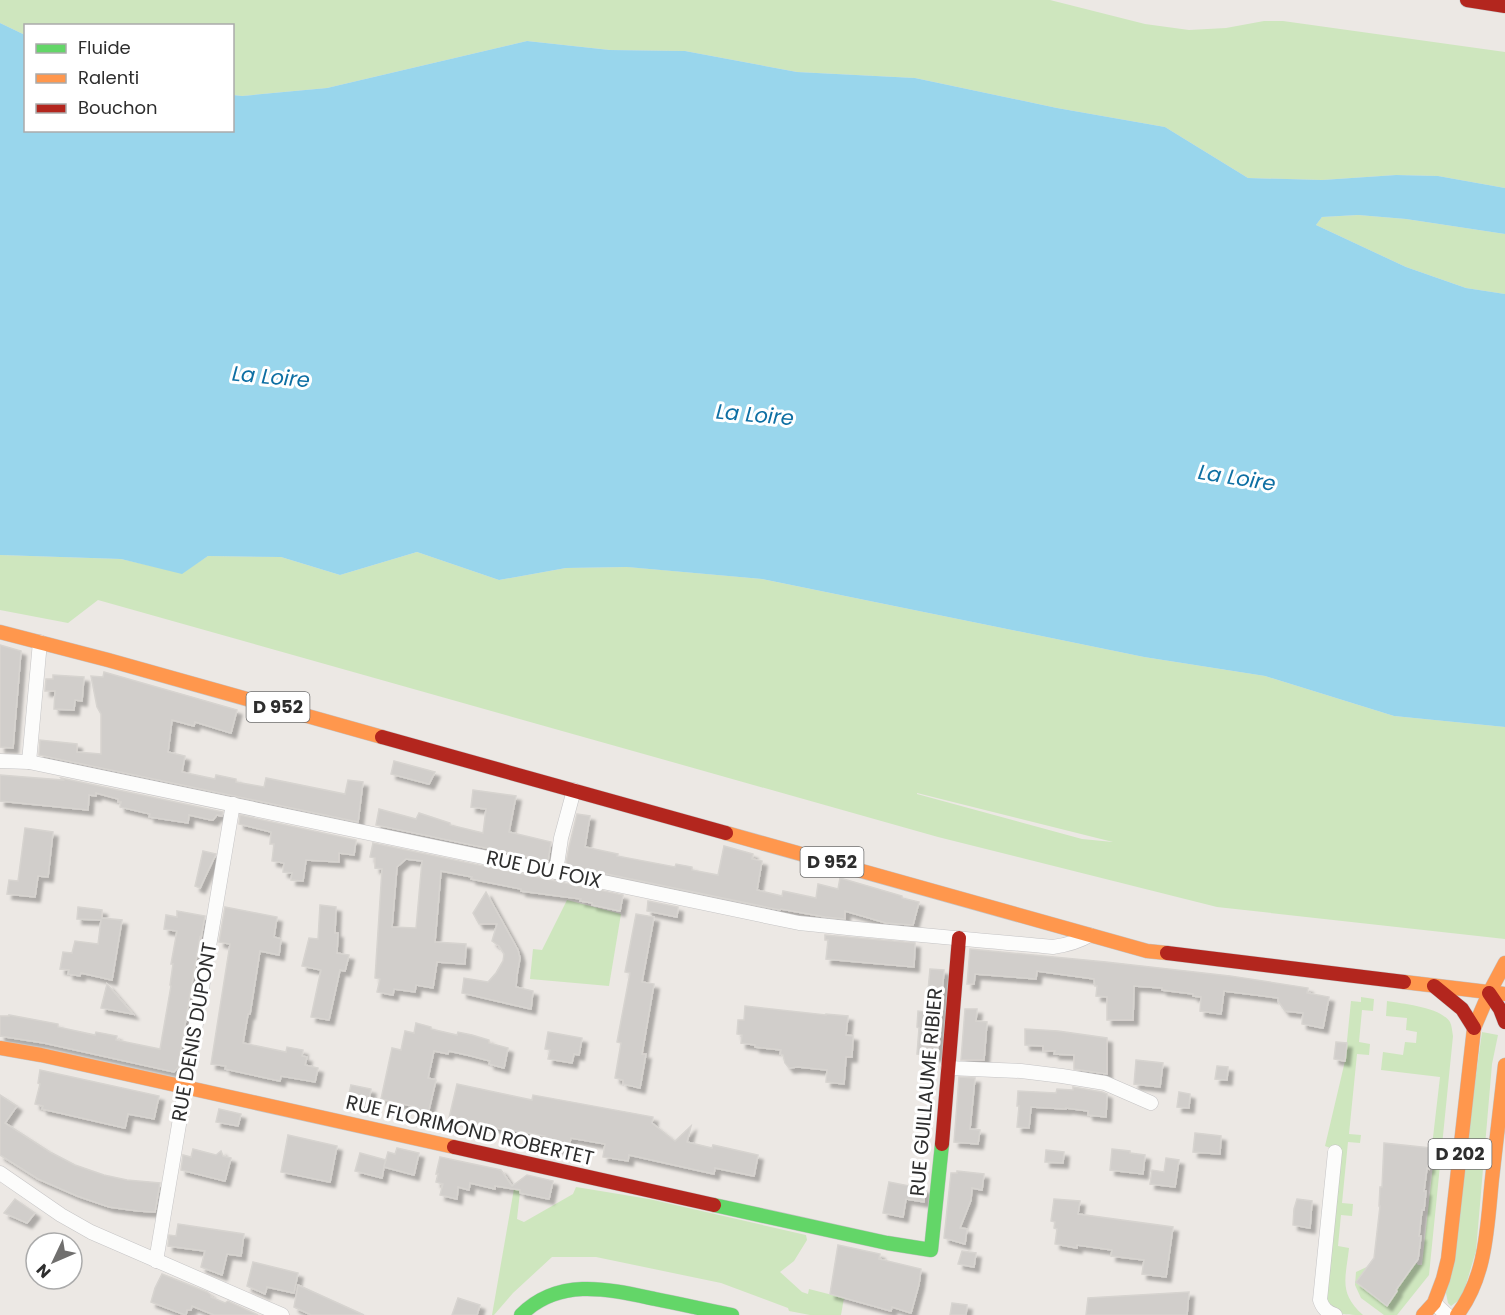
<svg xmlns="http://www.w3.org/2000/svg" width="1505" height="1315" viewBox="0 0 1505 1315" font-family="Poppins,sans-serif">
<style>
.green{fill:#cee6be;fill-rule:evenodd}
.water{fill:#99d6ec}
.building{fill:#d1cecb;stroke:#d7d4d0;stroke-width:1.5;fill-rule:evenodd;filter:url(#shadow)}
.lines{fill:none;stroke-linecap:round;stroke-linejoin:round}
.street-casing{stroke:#c5c4c5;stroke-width:15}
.fast-casing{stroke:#c5c4c5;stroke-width:15}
.slow-casing{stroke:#c5c4c5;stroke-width:15}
.jam-casing{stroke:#c5c4c5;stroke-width:15}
.street{stroke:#fcfcfb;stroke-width:14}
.fast{stroke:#63d668;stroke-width:14}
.slow{stroke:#ff974d;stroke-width:14}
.jam{stroke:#b3261e;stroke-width:14}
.labels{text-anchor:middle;stroke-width:6;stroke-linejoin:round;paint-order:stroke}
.shield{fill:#fff;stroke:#6d6d6d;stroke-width:1.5}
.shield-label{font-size:18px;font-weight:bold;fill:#2e2e2e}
.street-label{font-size:20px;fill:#2e2e2e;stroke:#fff}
.water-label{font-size:21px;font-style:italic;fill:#0d6fa3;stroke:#fff}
</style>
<defs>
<filter id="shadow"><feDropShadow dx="5" dy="5" stdDeviation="1.5" flood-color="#0004"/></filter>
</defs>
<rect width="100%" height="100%" fill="#ece8e4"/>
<!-- green -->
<g class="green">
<path d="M0,0H1050L1145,24L1189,30L1226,28L1264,21H1283L1505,52V188L1438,176L1396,175L1322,180L1248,178L1165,127L1057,108L915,78L797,72L685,51L610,50L527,41L327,88L242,96L233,95L232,26H26L25,35L0,23Z"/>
<path d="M1358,215L1406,219L1505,234V294L1466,288L1406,267L1316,225L1322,217Z"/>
<path d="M417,552L499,580L566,568L628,567L762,579L1144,657L1265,676L1394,716L1505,727V939L1217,907L938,837L98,600L68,623L0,610V555L121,559L182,573L208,556L281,557L340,575ZM917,794V793L1113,842L1082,839Z"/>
<path d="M567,900L621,914L609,986L530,979L533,949L542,950Z"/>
<path d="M1361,997L1374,999L1373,1011L1362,1010L1359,1042L1370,1044L1369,1055L1357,1054L1349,1134L1361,1135L1360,1143L1348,1142L1342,1203L1353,1204L1352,1216L1341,1215L1338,1246L1349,1248C1346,1277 1338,1293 1363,1315C1342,1315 1332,1315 1323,1294L1338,1151L1325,1146L1345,1061L1351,1001L1361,1002Z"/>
<path d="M1387,1001C1404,1004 1440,1007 1450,1022C1452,1026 1452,1031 1453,1036L1429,1275L1397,1315H1384L1361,1298L1355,1285L1356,1272L1371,1265L1387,1305L1397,1292L1396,1290L1416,1263L1418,1265H1422L1435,1147L1432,1146L1440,1077L1381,1070L1383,1052L1403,1055L1405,1042L1416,1043L1417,1032L1406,1030L1407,1018L1386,1016Z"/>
<path d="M1482,1032L1498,1035L1492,1064L1476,1251L1462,1298L1451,1306L1448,1303L1446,1293Z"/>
<path d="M515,1183H521L517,1219L524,1222L573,1194L576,1187L649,1199L806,1235L807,1240L794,1261L780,1272L802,1292L808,1294L809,1289L844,1298L841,1315H810L789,1311L788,1308L721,1283L596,1257H552L513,1293L494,1315H492Z"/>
</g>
<!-- water -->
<path class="water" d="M0,23L25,35L26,130H232L233,95L242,96L327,88L527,41L610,50L685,51L797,72L915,78L1057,108L1165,127L1248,178L1322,180L1396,175L1438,176L1505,188V234L1406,219L1358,215L1322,217L1316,225L1406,267L1466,288L1505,294V727L1394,716L1265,676L1144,657L762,579L627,567L566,568L499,580L417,552L340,575L281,557L208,556L182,574L121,559L0,555Z"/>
<!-- building -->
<g class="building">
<path d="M0,645L21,651L13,748L0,747Z"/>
<path d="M104,672L237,710L231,733L195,722L194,726L172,720L168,752L185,756L182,772L215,779L216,775L236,779V782L264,787L266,778L345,794L348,780L363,782L358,822L39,755L40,740L77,744V752L101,754V714L97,707L91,676L103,677Z"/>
<path d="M53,675L84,677L82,701L75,700L74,710L54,709L55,691H45L46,679H53Z"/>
<path d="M394,761L435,772L429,784L391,774Z"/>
<path d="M0,775L63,780L61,778L223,812L222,816L217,815L213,820H211L189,815L188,823L149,817L150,814L120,807L121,802H118V799L96,793V796L89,795L88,810L0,801Z"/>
<path d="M473,790L516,796L509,832L551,842L548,861L376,825L379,809L416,819L419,813L450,823V825L483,833L486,809L471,807Z"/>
<path d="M577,814L590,816L585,847L618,854L617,856L675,867L676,864L692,867V870L718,875L724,846L753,854L752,859L762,861L757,890L782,896L783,891L816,898L818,884L838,889L840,878L902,896V898L919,902L913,925L886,923L845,911V919L825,917L781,909L780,910L568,866L566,863L569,847Z"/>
<path d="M240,815L356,840L354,855L339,853V862L306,860L303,881L291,880L292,873L283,872L284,863L272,861L274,844H270L271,832L239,824Z"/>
<path d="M25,828L53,832L48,877L38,876L35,897L7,894L9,880L18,881Z"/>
<path d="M373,843L623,895L620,911L592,905V903L580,901L581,899L521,891V889L471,879L472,877L441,871L435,942L466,944L465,964L437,962L433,988L416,985L415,992L394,989L393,995L377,992L380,979L375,978L382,869L375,868V858L370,857ZM406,859L422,861L416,928L392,927L397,867Z"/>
<path d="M203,851L216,854L200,888L195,886Z"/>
<path d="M486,892L518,950L520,958L517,975L516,987L533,991L531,1009L462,993L464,978L488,982L496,973L503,961L504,954L499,946L492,941L497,924H479L473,913Z"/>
<path d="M648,901L678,907L677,917L647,911Z"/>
<path d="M320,905L336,907L335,933H338L337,953L349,955L345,971L340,970L329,1020L311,1017L321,970L302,966L309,938L318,939Z"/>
<path d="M78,907L102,910V918L122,920L112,980L81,973L80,976L68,974L69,970L60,969L63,952L72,953L75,941L98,944L101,920L77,919Z"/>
<path d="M225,907L277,917L274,937L281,939L279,955L260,951L250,1014H248L243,1043L286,1052L287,1047L303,1050L302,1056L307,1057L305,1065L318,1068L315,1082L281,1076L280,1081L225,1069L226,1066L211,1064L230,944L219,942Z"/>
<path d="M177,911L205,916L201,938L200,937L191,989L179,1060L181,1061L180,1065L174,1072L44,1043L0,1036V1016H9V1015L58,1024V1027L95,1035L96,1032L117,1036L116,1040L160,1049L171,986L170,985L173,964H171L177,931L164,929L166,915L177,917Z"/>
<path d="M636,914L654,917L642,982L654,984L642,1054H646L640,1088L623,1084V1080L615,1078L621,1043L617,1042L630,973L625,972Z"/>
<path d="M825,935L915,943L914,967L826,959L828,940H825Z"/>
<path d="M970,949L1106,962L1230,976L1308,988L1307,993L1329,997L1323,1028L1302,1024L1303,1013L1285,1011L1278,1001V998L1224,991L1221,1014L1200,1011L1201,997L1193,996V994L1162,990V988L1134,986L1133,1020H1107V997L1096,996L1097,986H1095L1094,979L1037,971L1036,979L975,974L974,984H967Z"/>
<path d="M930,969L944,970L937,1056H934L917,1054L919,1028L917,1027L918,1011L926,1012Z"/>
<path d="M107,984L133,1014L101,1008Z"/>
<path d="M745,1006L826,1015V1014L848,1016L846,1035L853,1036L852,1057H846L844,1084L826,1082L827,1070L798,1067L789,1068L785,1063L783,1055L780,1054L781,1050L755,1047V1045L741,1043L742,1035L737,1034L738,1020H744Z"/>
<path d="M965,1009H977L976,1021L987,1022L984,1060H961Z"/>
<path d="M416,1023L431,1027V1029L457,1035L458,1032L472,1035L489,1040V1043L508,1048L504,1068L489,1064L490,1061L471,1056L449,1051L448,1054L434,1051L428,1078L436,1080L428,1114L415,1111L416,1107L381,1099L392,1048L401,1050L405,1031L414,1033Z"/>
<path d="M1025,1029L1058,1031L1107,1038V1074L1074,1069V1055L1054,1054L1055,1051H1043V1046L1025,1045Z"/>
<path d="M548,1032L582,1038L579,1055L574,1054L572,1063L548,1059L550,1050L545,1049Z"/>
<path d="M1336,1042L1347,1043L1345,1061L1334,1059Z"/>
<path d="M1136,1060L1163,1063L1160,1087L1134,1084Z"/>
<path d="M1217,1066L1228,1067L1227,1080L1215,1079Z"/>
<path d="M40,1070L159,1096L154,1119L128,1114L125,1128L42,1109L43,1106L35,1104L40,1084L38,1083Z"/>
<path d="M959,1077L975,1078L970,1129L980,1130L978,1144L954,1142Z"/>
<path d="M457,1084L532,1100L533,1095L653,1117L652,1123L675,1141L691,1126L687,1142L712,1148L713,1145L758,1155L754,1176L715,1168L714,1174L629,1155L628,1161L603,1157L605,1144L571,1138L568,1150L543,1146L545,1136L511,1130V1131L449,1118Z"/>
<path d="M351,1085L371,1089L368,1106L347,1102Z"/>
<path d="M1073,1087L1102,1092L1107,1094L1106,1117L1088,1115V1111L1066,1108V1109L1031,1107L1029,1128L1017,1127L1019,1106H1017L1018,1091L1056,1093L1057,1089L1073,1090Z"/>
<path d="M1179,1092L1190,1094L1189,1108L1177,1107Z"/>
<path d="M0,1095L17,1106L5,1123L50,1152L75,1165L104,1175L127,1180L160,1183L155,1212L138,1211L109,1207L77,1196L38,1179L0,1155Z"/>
<path d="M219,1109L241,1114L238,1126L216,1122Z"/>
<path d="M1195,1133L1221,1136L1220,1154L1193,1152Z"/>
<path d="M288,1135L337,1146L330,1182L281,1172Z"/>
<path d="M1384,1143L1431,1148L1429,1169L1427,1168L1424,1191H1426L1424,1210H1422L1419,1236H1421L1418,1259L1396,1290L1397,1291L1387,1306L1356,1282L1374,1258L1380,1206H1379L1380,1187H1382Z"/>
<path d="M397,1148L419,1153L414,1175L384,1167L382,1178L355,1171L360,1153L386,1160L384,1166L388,1152L395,1154Z"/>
<path d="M193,1149L216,1155L221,1151L223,1156L231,1158L225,1181L181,1170L183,1155L191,1157Z"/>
<path d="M1112,1149L1130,1151V1153L1145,1155L1143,1174L1110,1170Z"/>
<path d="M1046,1150L1064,1152L1063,1163L1045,1162Z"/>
<path d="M440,1157L501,1170L512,1186L527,1175L553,1181L549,1199L520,1193V1190L495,1186V1189L470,1183L469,1190L458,1187L457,1199L440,1195L443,1184L436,1182L438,1174H436Z"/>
<path d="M1166,1158L1179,1160L1175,1187L1150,1184L1152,1170L1164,1172Z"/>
<path d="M957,1171L984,1174L982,1190L972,1188L971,1200L960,1228L967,1229L965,1244L944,1238L951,1173H957Z"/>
<path d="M889,1182L925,1189L924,1202L906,1199L903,1217L883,1213Z"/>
<path d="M15,1199L35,1213L27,1223L4,1213Z"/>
<path d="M1054,1199L1080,1201L1078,1214L1173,1227L1166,1277L1142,1274L1144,1260L1111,1256L1112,1250L1077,1245V1248L1055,1244L1057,1229L1054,1228L1055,1222L1051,1221Z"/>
<path d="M1297,1199L1312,1201L1310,1228L1293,1225L1294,1209Z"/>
<path d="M178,1224L244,1234L241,1256L227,1254L222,1275L201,1267L205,1251L168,1246L169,1235L176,1236Z"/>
<path d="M838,1245L880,1254L879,1259L921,1269L919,1284L911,1313L892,1307L891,1311L830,1294Z"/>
<path d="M962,1251L976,1253L974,1267L958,1264Z"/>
<path d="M253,1262L298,1273L294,1293L267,1287L265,1294L247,1286Z"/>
<path d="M162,1274L207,1292L211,1295V1297L225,1303L228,1301L258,1315H214L192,1306L191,1310H187L186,1315H185L151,1302L155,1288Z"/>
<path d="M298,1285L364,1315H311L294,1307Z"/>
<path d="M1189,1292L1187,1315H1086L1088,1298Z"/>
<path d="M458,1298L480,1305L477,1315H452Z"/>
<path d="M952,1303L967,1305L966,1315H950Z"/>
</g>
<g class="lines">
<defs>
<g id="street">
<path d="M0,761L29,762L799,923C883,932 968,939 1053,947C1067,945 1078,942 1090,935"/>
<path d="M29,762L40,642"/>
<path d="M556,872L561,838L574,790"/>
<path d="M948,1068L1021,1071L1062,1076L1105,1083L1151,1103"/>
<path d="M0,1173L61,1215L91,1232L282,1315"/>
<path d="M156,1261L233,804"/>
<path d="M1434,1303L1447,1315"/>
<path d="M1335,1315C1327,1312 1323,1309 1320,1300L1335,1152"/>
</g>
<g id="fast">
<path d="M714,1205L887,1243L931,1250L942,1144"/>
<path d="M521,1315C559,1277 608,1289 655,1299C681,1304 706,1310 732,1315"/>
</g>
<g id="slow">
<path d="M0,632L108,660L382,737"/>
<path d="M726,833L1147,951L1167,953"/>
<path d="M1404,982L1505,994"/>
<path d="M0,1048L41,1055L454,1147"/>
<path d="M1423,1315L1434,1303L1443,1279L1448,1259L1474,1028L1489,993L1505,963"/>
<path d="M1457,1315C1487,1276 1487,1226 1492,1179C1496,1141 1501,1103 1505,1065"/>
</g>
<g id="jam">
<path d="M1467,0L1505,6"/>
<path d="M382,737L726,833"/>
<path d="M1167,953L1404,982"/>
<path d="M1434,986L1462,1009L1474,1028"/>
<path d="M1489,993L1500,1009L1505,1022"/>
<path d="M942,1144L959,938"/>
<path d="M454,1147L714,1205"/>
</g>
</defs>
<!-- street casing -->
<use href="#street" class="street-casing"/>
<!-- fast casing -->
<use href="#fast" class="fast-casing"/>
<!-- slow casing -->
<use href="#slow" class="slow-casing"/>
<!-- jam casing -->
<use href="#jam" class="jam-casing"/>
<!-- street -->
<use href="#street" class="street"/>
<!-- fast -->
<use href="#fast" class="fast"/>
<!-- slow -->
<use href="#slow" class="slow"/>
<!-- jam -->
<use href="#jam" class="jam"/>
</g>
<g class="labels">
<!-- shield labels -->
<g class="shield">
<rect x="246.5" y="692" width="63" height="30" rx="4.5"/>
<rect x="800.5" y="847" width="63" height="30" rx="4.5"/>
<rect x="1428.5" y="1139" width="63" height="30" rx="4.5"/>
</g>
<g class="shield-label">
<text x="278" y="713">D 952</text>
<text x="832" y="868">D 952</text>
<text x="1460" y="1160">D 202</text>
</g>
<!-- street labels -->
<g class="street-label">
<text transform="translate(544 869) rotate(12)" y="7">RUE DU FOIX</text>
<text transform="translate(194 1032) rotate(-80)" y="7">RUE DENIS DUPONT</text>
<text transform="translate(926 1092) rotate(-85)" y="7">RUE GUILLAUME RIBIER</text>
<text transform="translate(470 1130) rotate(13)" y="7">RUE FLORIMOND ROBERTET</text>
</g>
<!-- water labels -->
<g class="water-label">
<text transform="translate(271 377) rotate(5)" y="7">La Loire</text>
<text transform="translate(755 415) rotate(5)" y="7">La Loire</text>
<text transform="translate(1237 478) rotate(9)" y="7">La Loire</text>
</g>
</g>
<!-- legend -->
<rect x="24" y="24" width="210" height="108" fill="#ffffff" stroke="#ababab" stroke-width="1.5"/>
<rect x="36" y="44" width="30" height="9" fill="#63d668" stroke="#ababab" stroke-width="1.5"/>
<text x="78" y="54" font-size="18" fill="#2e2e2e">Fluide</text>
<rect x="36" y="74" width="30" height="9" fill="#ff974d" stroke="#ababab" stroke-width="1.5"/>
<text x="78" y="84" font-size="18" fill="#2e2e2e">Ralenti</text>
<rect x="36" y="104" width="30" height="9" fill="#b3261e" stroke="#ababab" stroke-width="1.5"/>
<text x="78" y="114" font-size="18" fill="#2e2e2e">Bouchon</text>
<!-- north arrow -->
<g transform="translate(54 1261) rotate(226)"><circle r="28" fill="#ffffff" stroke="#ababab" stroke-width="1.5"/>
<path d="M0-4.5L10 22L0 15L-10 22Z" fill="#706f6e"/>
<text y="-9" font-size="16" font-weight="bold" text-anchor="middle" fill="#2e2e2e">N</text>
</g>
</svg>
